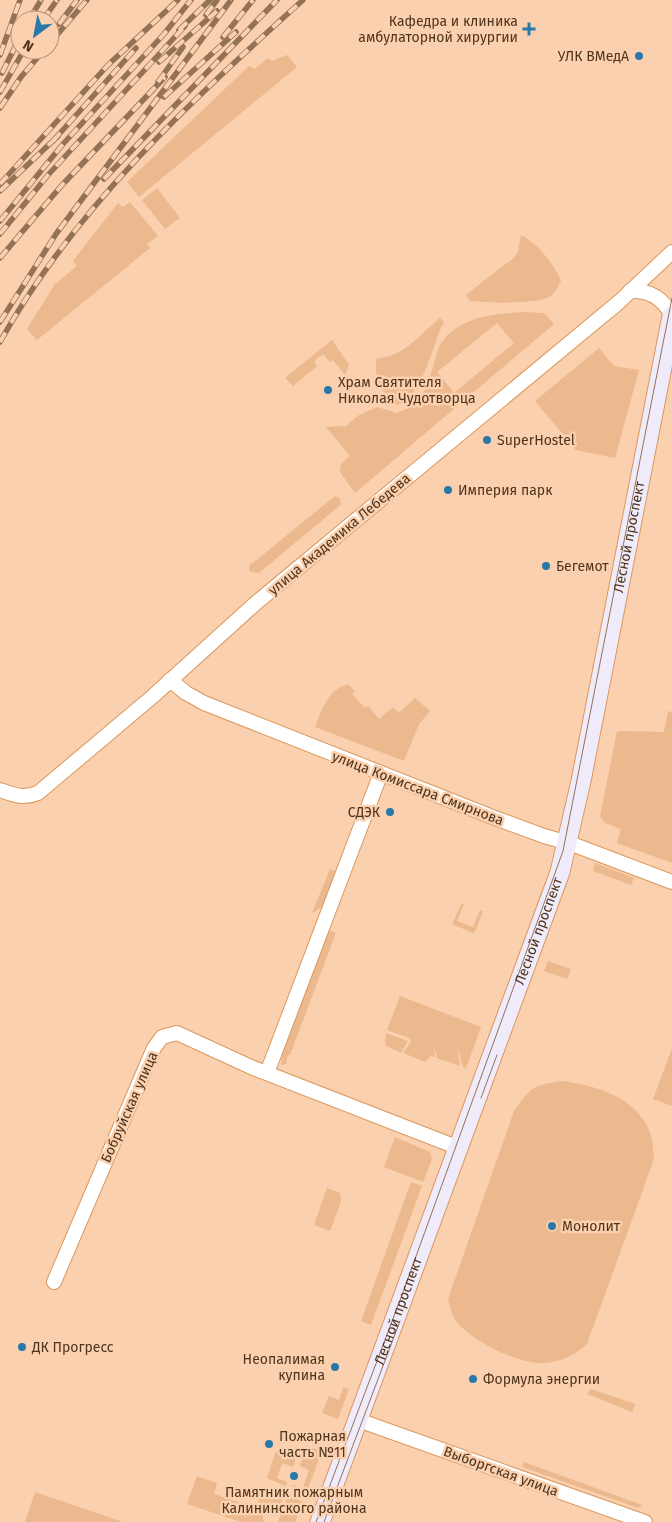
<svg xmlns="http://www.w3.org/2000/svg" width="672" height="1522" viewBox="0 0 672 1522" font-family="'Fira Sans',sans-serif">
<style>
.green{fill:#ecb88d;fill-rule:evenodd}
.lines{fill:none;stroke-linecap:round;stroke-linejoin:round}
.minor-casing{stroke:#da985e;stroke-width:16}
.secondary-casing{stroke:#da985e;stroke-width:21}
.minor{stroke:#fff;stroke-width:14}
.secondary{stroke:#f0ebfa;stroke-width:19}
.tram{stroke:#937256;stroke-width:1}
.rail-casing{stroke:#937256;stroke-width:5.5}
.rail{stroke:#fad0ae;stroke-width:4;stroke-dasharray:11;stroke-linecap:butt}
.poi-dot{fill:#2978aa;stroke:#fad0ae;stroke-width:2}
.labels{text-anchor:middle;stroke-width:5;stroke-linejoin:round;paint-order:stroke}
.poi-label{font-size:14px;fill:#4f341c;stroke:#fad0ae;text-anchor:start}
.street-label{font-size:14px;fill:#4f341c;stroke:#fad0ae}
</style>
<rect width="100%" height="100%" fill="#fad0ae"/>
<!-- green -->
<g class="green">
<path d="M287,55L297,67L139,197L127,182L249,66L255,69L268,58L272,61Z"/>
<path d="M157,188L180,218L165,229L142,200Z"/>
<path d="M130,202L158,236L147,244L150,248L37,340L27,329L55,284L77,266L73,261L118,203L123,207Z"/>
<path d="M521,235C536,242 555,265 561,281C558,287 554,294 549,297C537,304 485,303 470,301L466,295L505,264L512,260L518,252Z"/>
<path d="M523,312L544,313L554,324L355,493L340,472L341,464L350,456L326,427L346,426L359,415L377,407L397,413C425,402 427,386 435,360C437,354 438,347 442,342C461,316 494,314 523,312ZM497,323L514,343L454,393L437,372Z"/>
<path d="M440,318L444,322C432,344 422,401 396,405C381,392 373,378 377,358C401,359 423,332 440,318Z"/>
<path d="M332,340L349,365L345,375L333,360L330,362L323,354L314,361L317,366L293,386L285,378Z"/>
<path d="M599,348L614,366L639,370L615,458L576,450L535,401Z"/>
<path d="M335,496L340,499L341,504L337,508L259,573L249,571V566Z"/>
<path d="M348,684L355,691L352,694L365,708L368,706L379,719L393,707L399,713L415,698L430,711L419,724L404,761L315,727C323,708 327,691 348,684Z"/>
<path d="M668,711L672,712V863L617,843L621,829L605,823L600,816L617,731L664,732Z"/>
<path d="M595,863L634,878L631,885L593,871Z"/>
<path d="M330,869L336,871L322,907L312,913Z"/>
<path d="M462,903L464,904L457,921L473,927L480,910L483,911L476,930L473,933L452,924Z"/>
<path d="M328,930L336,933L290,1055H288L286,1064L281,1065L283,1052Z"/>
<path d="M548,961L571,969L567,979L544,971Z"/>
<path d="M400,996L481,1027L466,1068L463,1067L457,1045L460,1066L437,1058L434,1045L435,1057L430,1056L426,1062L403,1053L411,1042L409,1038L387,1030Z"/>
<path d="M386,1033L408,1041L401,1053L385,1045Z"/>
<path d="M672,1048V1106L653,1099Z"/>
<path d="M563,1081C597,1086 636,1097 650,1132C653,1140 653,1151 654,1159L587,1344C574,1356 560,1362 542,1363C517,1364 467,1339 454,1318C451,1312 450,1305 448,1299L514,1111C531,1087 533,1085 563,1081Z"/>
<path d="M395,1137L430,1152L432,1159L423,1182L384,1167Z"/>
<path d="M411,1182L422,1186L371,1325L361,1321Z"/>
<path d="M327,1188L340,1193L341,1202L330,1231L314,1225Z"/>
<path d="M343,1388L349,1389L338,1419L322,1413L329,1396L339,1400Z"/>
<path d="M591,1389L635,1404L632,1412L587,1394Z"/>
<path d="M307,1446L322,1451L306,1493L292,1488L293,1485L303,1488L309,1470L300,1466Z"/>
<path d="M276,1451L296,1458L293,1467L282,1463L277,1478L287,1482L286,1486L267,1478Z"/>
<path d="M524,1462L642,1505L638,1508L522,1467Z"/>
<path d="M197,1476L217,1483L214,1494L256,1508L263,1487L284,1495L276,1516L262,1511L263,1521L266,1522H241L187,1504Z"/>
<path d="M35,1492L123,1522H25Z"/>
<path d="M288,1496L303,1502L295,1522H278Z"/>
</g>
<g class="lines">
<defs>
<g id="minor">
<path d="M630,291C650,290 662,298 672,315"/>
<path d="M170,680L186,693L204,703L495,818L544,836L572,844L672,882"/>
<path d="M0,790C14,795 23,799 38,793L152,697L257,602L619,302L672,252"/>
<path d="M267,1073L381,773"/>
<path d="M54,1282L154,1048L162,1037L177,1033L251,1067L459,1148"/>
<path d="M358,1420L645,1522"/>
</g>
<g id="secondary">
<path id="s1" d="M320,1522L560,872L581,781L672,316"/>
</g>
</defs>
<!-- minor casing -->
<use href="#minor" class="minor-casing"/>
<!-- secondary casing -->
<use href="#secondary" class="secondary-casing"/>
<!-- minor -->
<use href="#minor" class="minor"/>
<!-- secondary -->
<use href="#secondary" class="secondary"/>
<!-- tram -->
<g class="tram">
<path d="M481,1098L497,1055"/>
<path d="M316,1522L402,1295L563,851L672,298"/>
<path d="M324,1522L400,1321"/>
</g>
<defs>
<g id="rail">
<path d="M206,15L217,0"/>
<path d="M29,20L41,0"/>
<path d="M43,20L57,0"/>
<path d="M59,24L77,0"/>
<path d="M179,30L210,0"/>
<path d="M223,37L253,0"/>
<path d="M50,43L87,0"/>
<path d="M0,55L20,0"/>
<path d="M159,62L217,11"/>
<path d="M2,73L20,37"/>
<path d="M158,82L183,47"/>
<path d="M0,92L24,50"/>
<path d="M164,97L236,32"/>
<path d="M0,108L21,77L44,50"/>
<path d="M53,141L136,48"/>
<path d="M104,179L277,0"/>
<path d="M0,184L108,65L178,0"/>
<path d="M0,191L58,136"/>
<path d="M0,221L63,144L164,34L191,0"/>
<path d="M0,234L48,175L185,26"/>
<path d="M0,258L62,185L165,77"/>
<path d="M0,322L56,234L231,0"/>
<path d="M0,342C75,207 190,102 303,0"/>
</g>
</defs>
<!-- rail casing -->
<use href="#rail" class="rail-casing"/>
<!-- rail -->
<use href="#rail" class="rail"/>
</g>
<!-- markers -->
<g class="poi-dot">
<path d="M526.5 21.5h5v5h5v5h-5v5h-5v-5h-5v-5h5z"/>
<circle cx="639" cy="56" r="5"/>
<circle cx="328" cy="390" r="5"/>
<circle cx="487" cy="440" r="5"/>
<circle cx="448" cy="490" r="5"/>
<circle cx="546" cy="566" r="5"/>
<circle cx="390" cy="812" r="5"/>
<circle cx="552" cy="1226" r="5"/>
<circle cx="22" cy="1347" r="5"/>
<circle cx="335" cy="1367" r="5"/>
<circle cx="473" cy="1379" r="5"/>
<circle cx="269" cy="1444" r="5"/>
<circle cx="294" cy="1476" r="5"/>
</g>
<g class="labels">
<!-- poi labels -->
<g class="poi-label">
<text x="518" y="26" text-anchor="end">Кафедра и клиника<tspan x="518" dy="16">амбулаторной хирургии</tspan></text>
<text x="629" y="61" text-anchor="end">УЛК ВМедА</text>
<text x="338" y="387">Храм Святителя<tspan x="338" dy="16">Николая Чудотворца</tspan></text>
<text x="497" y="445">SuperHostel</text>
<text x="458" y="495">Империя парк</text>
<text x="556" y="571">Бегемот</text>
<text x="380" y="817" text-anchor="end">СДЭК</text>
<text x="562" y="1231">Монолит</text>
<text x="32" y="1352">ДК Прогресс</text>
<text x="325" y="1364" text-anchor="end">Неопалимая<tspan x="325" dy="16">купина</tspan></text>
<text x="483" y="1384">Формула энергии</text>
<text x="279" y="1441">Пожарная<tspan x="279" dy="16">часть №11</tspan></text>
<text x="294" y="1497" text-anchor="middle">Памятник пожарным<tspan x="294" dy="16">Калининского района</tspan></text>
</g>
<!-- street labels -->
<g class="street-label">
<text transform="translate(339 534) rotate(-40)" y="5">улица Академика Лебедева</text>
<text dy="5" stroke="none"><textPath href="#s1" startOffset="1035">Лесной проспект</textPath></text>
<text transform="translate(418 788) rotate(21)" y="5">улица Комиссара Смирнова</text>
<text dy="5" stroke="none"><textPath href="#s1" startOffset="630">Лесной проспект</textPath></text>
<text transform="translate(129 1107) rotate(-66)" y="5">Бобруйская улица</text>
<text dy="5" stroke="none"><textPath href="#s1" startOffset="225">Лесной проспект</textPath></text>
<text transform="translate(501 1471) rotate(20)" y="5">Выборгская улица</text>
</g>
</g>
<!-- north arrow -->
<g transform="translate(35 35) rotate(212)"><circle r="24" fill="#fad0ae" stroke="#b69274"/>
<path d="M0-4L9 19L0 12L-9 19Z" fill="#2978aa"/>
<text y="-8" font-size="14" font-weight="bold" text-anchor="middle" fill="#4f341c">N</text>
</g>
</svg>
